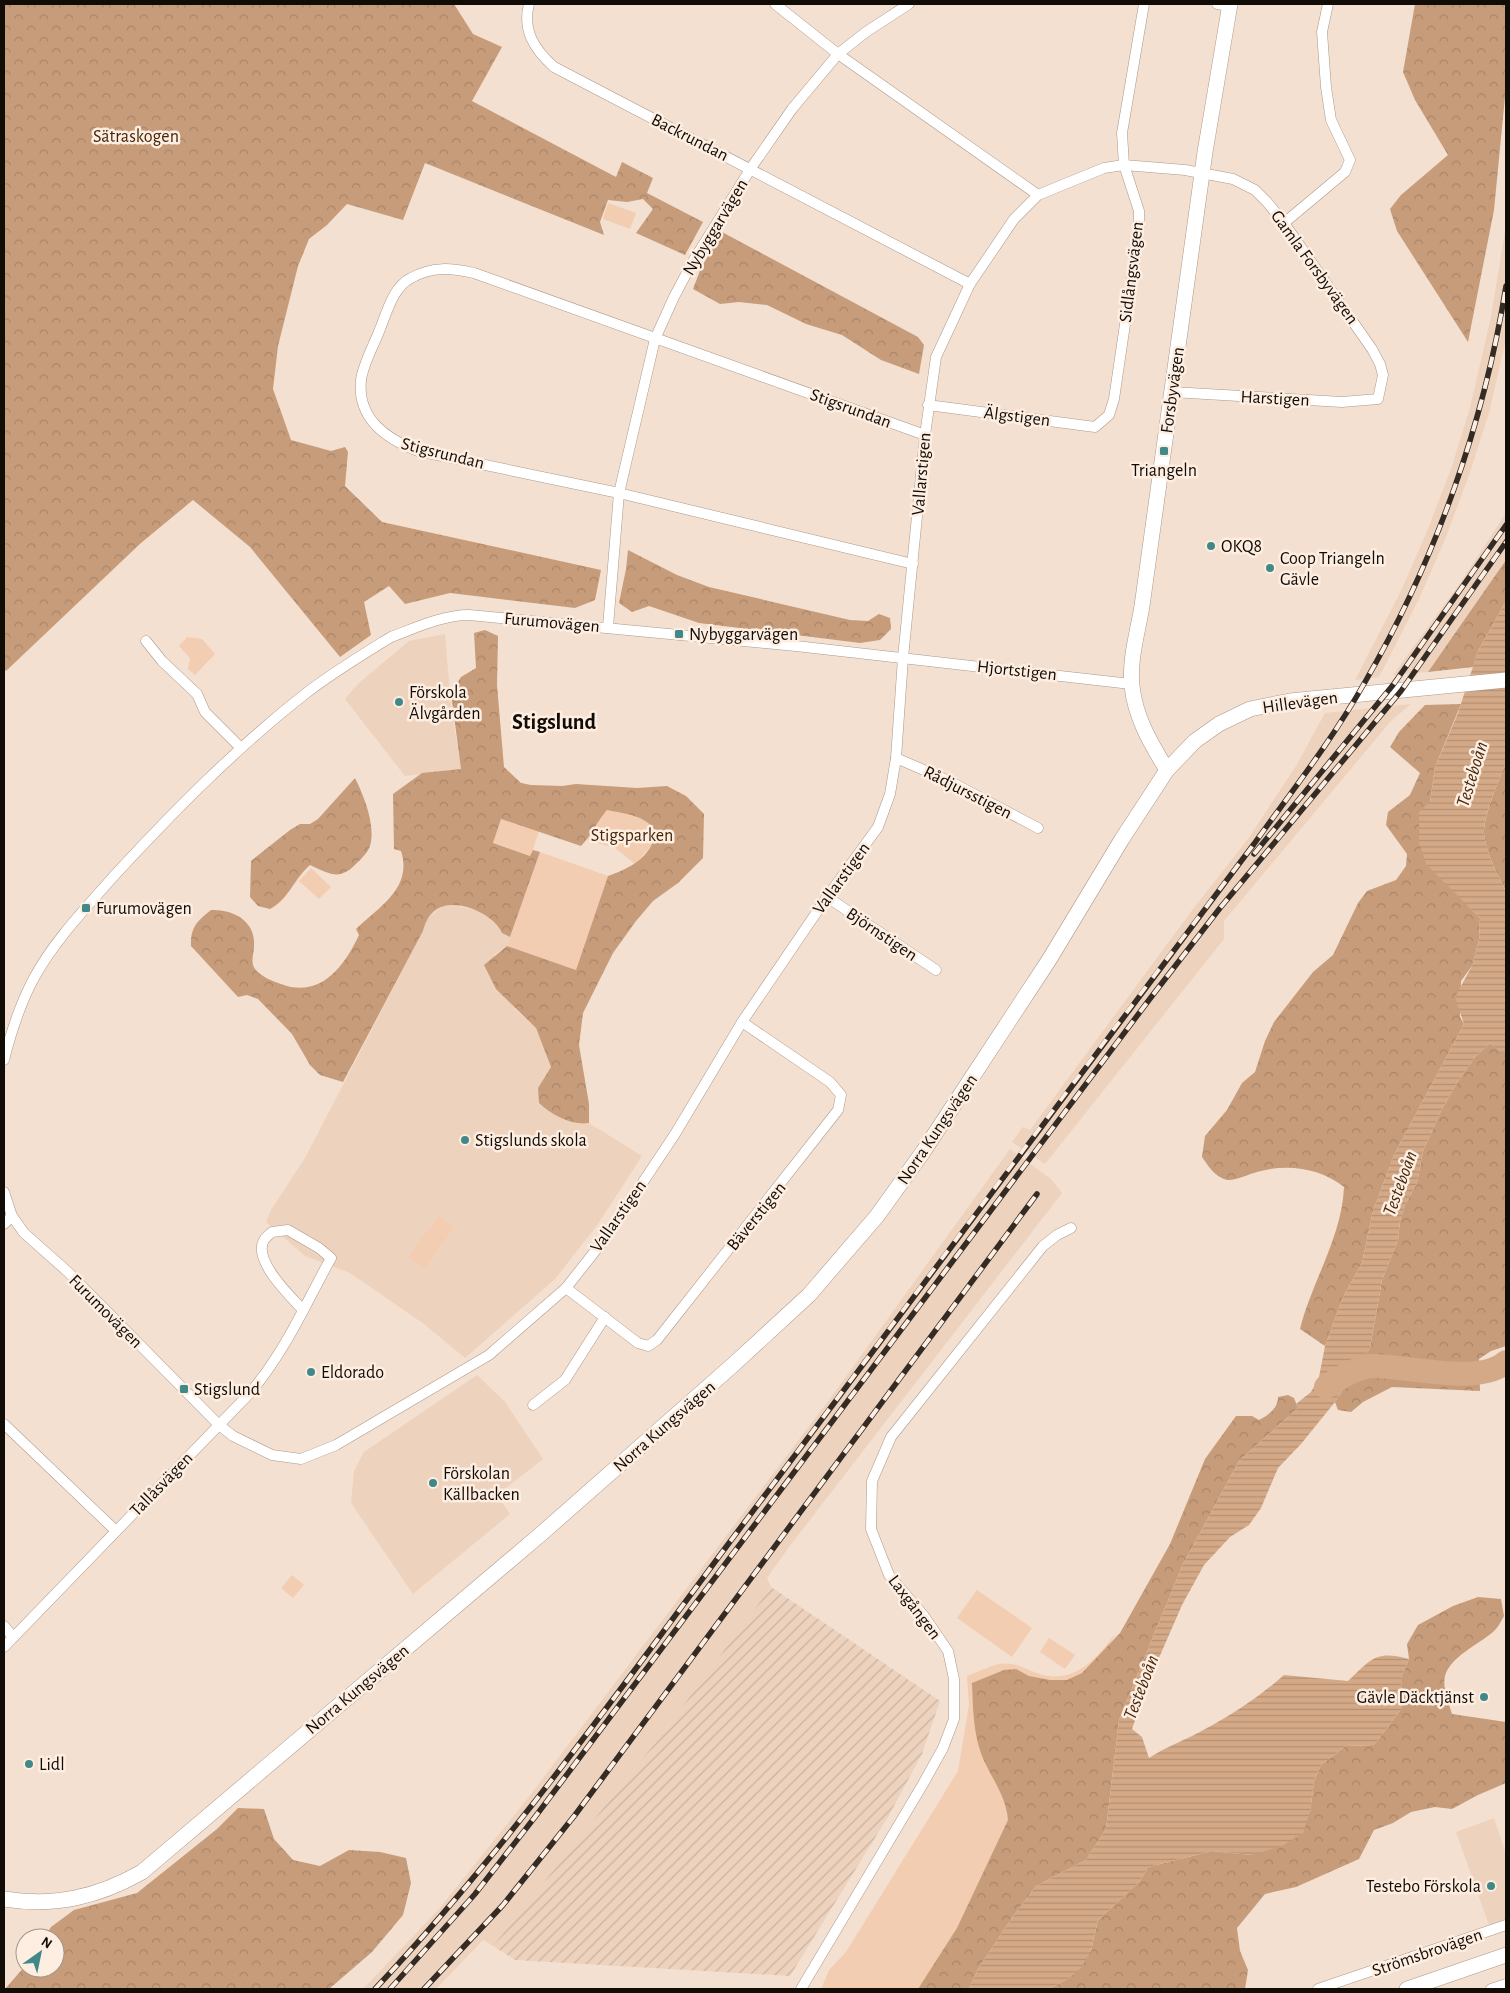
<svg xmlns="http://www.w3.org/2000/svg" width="1510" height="1993" viewBox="0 0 1510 1993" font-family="'Alegreya Sans',sans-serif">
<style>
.built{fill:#edd2bd}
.industrial{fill:url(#industrial-furrows)}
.green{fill:#f2cdb1}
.forest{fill:url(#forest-crowns)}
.water{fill:url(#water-rules)}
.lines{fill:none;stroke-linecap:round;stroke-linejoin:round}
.river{stroke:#d4a987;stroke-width:24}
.street-casing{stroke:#ab988a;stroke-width:11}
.secondary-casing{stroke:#ab988a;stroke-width:16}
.street{stroke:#fff;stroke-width:10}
.secondary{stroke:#fff;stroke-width:15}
.rail-casing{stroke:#332b24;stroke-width:5.5}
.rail{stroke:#feeee1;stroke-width:4;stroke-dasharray:11;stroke-linecap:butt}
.poi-dot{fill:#418988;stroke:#feeee1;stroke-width:2}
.labels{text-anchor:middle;stroke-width:5;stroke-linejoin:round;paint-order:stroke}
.park-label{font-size:18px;fill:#43260a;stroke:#feeee1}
.street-label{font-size:18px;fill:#120c07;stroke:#feeee1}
.poi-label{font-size:18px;fill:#120c07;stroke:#feeee1;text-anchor:start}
.water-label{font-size:19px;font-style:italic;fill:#46290e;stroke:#feeee1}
.district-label{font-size:22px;font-weight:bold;fill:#120c07;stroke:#feeee1}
</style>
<defs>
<pattern id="industrial-furrows" width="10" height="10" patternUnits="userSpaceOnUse" patternTransform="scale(1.25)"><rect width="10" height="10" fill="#edd2bd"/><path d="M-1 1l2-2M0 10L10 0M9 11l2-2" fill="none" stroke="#cab3a1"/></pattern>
<pattern id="forest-crowns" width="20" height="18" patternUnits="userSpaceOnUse" patternTransform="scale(1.25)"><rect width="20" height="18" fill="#c79c7a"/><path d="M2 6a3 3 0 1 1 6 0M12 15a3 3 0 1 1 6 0" fill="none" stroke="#aa8568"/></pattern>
<pattern id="water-rules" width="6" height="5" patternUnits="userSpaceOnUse" patternTransform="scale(1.25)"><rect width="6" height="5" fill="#d4a987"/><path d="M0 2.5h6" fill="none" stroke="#b59073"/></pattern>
</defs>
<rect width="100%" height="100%" fill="#f4e0d0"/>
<!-- built -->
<g class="built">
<path d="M1506,225V339L1489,413L1469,475L1446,537L1419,599L1379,677L1355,680L1401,591L1428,529L1451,469L1470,408L1491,317Z"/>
<path d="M1506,513V560L1486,589L1428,672L1393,675L1461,582Z"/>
<path d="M445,634L451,706L461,769L405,776L345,699L359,683L409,641Z"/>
<path d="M1411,704L1391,721L1224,921V939L1045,1164L1012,1142L1023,1127L1030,1130L1193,909L1248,839L1296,766L1325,713Z"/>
<path d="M455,905L485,913L498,923L502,933L510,937L507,946L494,955L515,1009L536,1028L551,1067L538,1088L580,1124L589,1123L642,1156L598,1224L555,1279L465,1358L424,1324L350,1273L305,1256L266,1222L271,1210L305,1158L423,931L426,919L443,906Z"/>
<path d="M1010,1149L1051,1179L1062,1193L789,1547L767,1578L771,1587L660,1737L493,1946L483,1940L436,1989H363L439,1909L528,1798L832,1396Z"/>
<path d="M477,1375L505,1402L543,1459L497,1495L510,1514L413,1594L351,1503L354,1471L364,1452Z"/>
<path d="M1494,1818L1506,1854V1919L1489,1925L1456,1832Z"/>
</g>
<!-- industrial -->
<path class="industrial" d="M771,1587L940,1701L922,1754L889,1815L790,1976L515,1960L493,1946L660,1737Z"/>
<!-- green -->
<g class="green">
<path d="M608,203L636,213L630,229L603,219Z"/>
<path d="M187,637L202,639L215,654L195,675L188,669L190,658L179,646Z"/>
<path d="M607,810C625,814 646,815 656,833L654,843L635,864L615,848L587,840L599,819Z"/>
<path d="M501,819L539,831L531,856L493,843Z"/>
<path d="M540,852L608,876L576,970L507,946Z"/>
<path d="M311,868L331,887L319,899L299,881Z"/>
<path d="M439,1216L454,1227L424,1269L408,1257Z"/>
<path d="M292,1575L304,1585L293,1598L281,1588Z"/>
<path d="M977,1590L1032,1628L1012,1657L957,1618Z"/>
<path d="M1116,1633L934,1989H821L829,1970L846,1952L958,1771L969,1705L967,1676C980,1671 998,1661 1012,1664C1024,1666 1035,1674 1048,1676C1080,1680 1099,1655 1116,1633Z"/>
<path d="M1049,1638L1075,1655L1065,1669L1040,1652Z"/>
</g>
<!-- forest -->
<g class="forest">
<path d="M4,4H454L473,34L502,47L472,101L616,177L622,162L653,178L647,193L703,222L685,255L636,233L653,209L643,199L627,202L608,200L600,222L604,235L425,163L403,220L347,204L327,225L309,239L298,266L278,346L273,389L291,440L331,451L345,447L348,452L345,486L382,522L601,570L595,600L575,608L450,593L405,604L389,586L364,602L371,635L340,657L250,547L193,500L141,543L6,671L4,669Z"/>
<path d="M1415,4H1506L1505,97L1494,210L1468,342L1397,231L1390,209L1401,195L1448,155L1415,100L1403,72Z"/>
<path d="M722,232L918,337L924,345L919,374L881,360L842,335L806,324L767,305L739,302L720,304L693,289L701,268Z"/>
<path d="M628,550L677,575L709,587L850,620L868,621L879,614L890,618L891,629L880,640L860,643L699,623L649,606L632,612L619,603L626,569Z"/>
<path d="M1506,560V601L1478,651L1473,667L1428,672Z"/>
<path d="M485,630L498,636L497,685L504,767L521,783L531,785L562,786L576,784L637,788L667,786L686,796L704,814L703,858L678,883L653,901L636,921L613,953L583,1013L579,1045L589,1104V1123C572,1126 552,1115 539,1103L538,1088L551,1067L536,1028L496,989L484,965L507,946L576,970L608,876C630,868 651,858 656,832C646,815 625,814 607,810C597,821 592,835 581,846L501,819L493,843L530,856L533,850L540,852L510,937L502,933C495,915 460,899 441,907C430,912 426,920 423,931L343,1082L320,1075L310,1065L292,1034L258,999L247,995L238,997L191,946C190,928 197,921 211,910C233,909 256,921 254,946C254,954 250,962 255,969C260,976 274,982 281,984C320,999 344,967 359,935L356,929C379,907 413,888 401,851L394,849L393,794L422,773L461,769L451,693L461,677L476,668L474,633Z"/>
<path d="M1461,704L1435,767L1430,802L1454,891L1480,918L1479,940L1472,966L1461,981L1460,1017L1464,1024L1394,1155L1373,1211L1362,1263L1343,1297L1325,1346L1300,1329C1312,1281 1342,1237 1344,1187C1321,1168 1286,1163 1257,1172C1249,1174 1235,1181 1227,1180C1215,1177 1209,1167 1202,1157L1205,1136L1227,1110L1242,1083L1255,1072L1265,1041L1274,1022L1313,972L1333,955L1358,903L1367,891L1396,880L1406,866L1407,854L1386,825L1388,812L1410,795L1420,773L1390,747L1399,732L1425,705Z"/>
<path d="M1506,763V891C1497,874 1486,853 1484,833C1483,817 1499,779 1506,763Z"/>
<path d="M355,778C364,796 376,826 370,846C368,852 362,858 358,862C340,881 332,875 310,865C294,879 288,900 270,909L258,906L250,897L251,861L290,830L300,824H310L318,819Z"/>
<path d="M1490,1043L1499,1050L1506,1051V1346L1491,1351L1479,1359L1480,1391L1392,1387L1363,1402L1351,1412L1338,1410L1335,1402L1370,1348L1382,1280L1398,1240L1400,1221L1405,1205L1417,1183L1423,1151L1441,1111L1458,1081L1475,1057Z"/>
<path d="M1288,1395L1294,1398L1298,1408L1239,1461L1183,1564L1119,1720L1106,1829L1086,1860L1036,1886L1011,1919L978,1969L969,1989H918L957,1928L1008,1820C1006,1795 991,1778 982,1756C973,1732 973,1708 972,1683L1004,1670L1016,1669L1029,1676L1050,1680H1067L1082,1673L1120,1633L1170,1544L1205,1459L1236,1416H1252L1259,1420C1269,1415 1278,1408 1278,1397Z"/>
<path d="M1478,1597L1501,1599L1504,1616C1501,1621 1498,1628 1493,1632C1479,1644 1450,1657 1445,1676C1442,1687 1449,1704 1452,1714L1506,1722V1783L1478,1795L1452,1809L1435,1807L1411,1812L1393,1823L1374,1830L1359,1859L1296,1887L1265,1894L1237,1928L1240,1951L1248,1970L1245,1989H1049L1069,1978L1091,1951L1098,1920L1140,1881L1148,1867L1212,1851L1252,1855L1310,1812L1314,1781L1321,1765L1346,1746L1374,1745L1402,1708L1401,1678L1409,1659L1407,1644L1418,1625L1453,1606Z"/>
<path d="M238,1808L264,1809L274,1839L293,1860L320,1866L349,1850L380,1852L406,1858L411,1883L403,1915L372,1952L329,1989H5L25,1966L55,1968V1938H44L51,1927L74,1910L137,1893L217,1829Z"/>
</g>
<!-- water -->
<path class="water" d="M1506,601V763C1499,779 1483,817 1484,833C1486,853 1497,874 1506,891V1051H1499L1490,1043L1475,1057L1458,1081L1441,1111L1423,1151L1417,1183L1405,1205L1400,1221L1398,1240L1382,1280L1370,1348L1335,1402L1301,1444L1278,1468L1261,1508L1249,1525L1230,1537L1204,1565L1182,1605L1148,1683L1132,1729L1142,1737L1149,1758C1167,1746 1188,1739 1207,1728C1235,1713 1260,1696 1284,1675L1348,1681C1372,1659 1375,1650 1409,1659L1401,1678L1402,1708L1374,1745L1346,1746L1321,1765L1314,1781L1310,1812L1303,1833L1282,1846L1252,1855L1212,1851L1148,1867L1140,1881L1098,1920L1091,1951L1081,1968L1069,1978L1049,1989H969L978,1969L1011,1919L1036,1886L1086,1860L1106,1829L1119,1720L1183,1564L1239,1461L1298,1408L1296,1404L1311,1392L1319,1377L1325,1346L1343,1297L1362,1263L1373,1211L1394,1155L1464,1024L1455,997L1472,966L1479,940L1480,918L1426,864L1419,843V812L1430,802L1435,767L1458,713L1478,651Z"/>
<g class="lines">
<!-- river -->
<path class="river" d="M1326,1387C1339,1378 1358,1366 1374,1366C1409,1366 1478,1386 1506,1362"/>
<defs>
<g id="street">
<path d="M529,4C522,31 535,50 554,67L970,284"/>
<path d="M775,4L838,54L1038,195"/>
<path d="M1217,4L1229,6"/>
<path d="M1284,223L1345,172L1350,160L1331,120L1326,87L1322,32L1328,4"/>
<path d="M928,405L1095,427L1109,415L1114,399L1139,229V211L1124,165L1122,133L1144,4"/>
<path d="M913,564L619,493L418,451C386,439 357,419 361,380C363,364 374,345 380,329C387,312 393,287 411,278C433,266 451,268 474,273L925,435"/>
<path d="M608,627L619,493L655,339L674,297L692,263L751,168L792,109L838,54L866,32L909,4"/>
<path d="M146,641L162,661L197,694L205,712L241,748"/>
<path d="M896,758L949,781L1038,828"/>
<path d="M827,897L936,970"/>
<path d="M4,1060C11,1032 20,1004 34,978C54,941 85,909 113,877C173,812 236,748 305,694C332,673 362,655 391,637C415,628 443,615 469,615L796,646L1131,684"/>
<path d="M4,1192L12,1216L24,1233L68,1272L219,1425L233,1436L272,1455L301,1459L336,1445L489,1355L566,1288L607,1236L675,1134L742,1022L827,897L878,827L890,794L896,758L903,658L925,435L936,357L970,284L1014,219L1038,195L1104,168L1124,165L1185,170L1233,179L1255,190L1267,202L1284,223L1372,349L1380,364L1383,375L1378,399L1342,402L1172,392"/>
<path d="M4,1224L12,1216"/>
<path d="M566,1288L638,1343L648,1346L657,1340L838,1110L841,1095L830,1082L742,1022"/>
<path d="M533,1405L565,1380L605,1317"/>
<path d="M4,1424L116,1531"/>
<path d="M4,1626L13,1637"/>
<path d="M4,1647L250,1393C286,1350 304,1307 331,1258L319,1248L288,1230L272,1232C270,1234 266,1237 264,1240C252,1260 291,1297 303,1310"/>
<path d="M801,1989L923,1784L943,1748L954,1719V1679L948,1651L924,1616L889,1575L871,1529L872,1481L891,1437L1043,1246L1057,1235L1071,1228"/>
<path d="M1318,1989L1506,1925"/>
<path d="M1491,1989L1506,1984"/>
</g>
<g id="secondary">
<path d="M1167,770C1151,744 1135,717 1132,686C1129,660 1138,631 1142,606L1205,152L1230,4"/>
<path d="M4,1899C55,1907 98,1897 142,1872L541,1534L734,1364L809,1295L877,1216L923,1152L1049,960L1122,839L1167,770L1195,741L1219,724L1250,709L1290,701L1506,680"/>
<path d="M1407,1989L1506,1955"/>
</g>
</defs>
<!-- street casing -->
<use href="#street" class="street-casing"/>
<!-- secondary casing -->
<use href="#secondary" class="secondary-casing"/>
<!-- street -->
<use href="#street" class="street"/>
<!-- secondary -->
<use href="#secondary" class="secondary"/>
<defs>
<g id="rail">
<path d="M1254,854L1393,685L1506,525"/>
<path d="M375,1989C508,1848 620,1689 735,1535C908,1304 1080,1073 1254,844C1292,791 1333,739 1365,682C1435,561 1484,424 1506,286"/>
<path d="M390,1989L475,1894L535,1817L1152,996L1220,908L1401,691L1506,542"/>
<path d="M424,1989L503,1905L575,1815L1037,1194"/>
</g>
</defs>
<!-- rail casing -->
<use href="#rail" class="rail-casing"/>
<!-- rail -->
<use href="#rail" class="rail"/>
</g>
<!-- markers -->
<g class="poi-dot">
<rect x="1159" y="446" width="10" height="10" rx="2.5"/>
<circle cx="1211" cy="546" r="5"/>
<circle cx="1270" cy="568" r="5"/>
<rect x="674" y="629" width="10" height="10" rx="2.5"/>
<circle cx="399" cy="702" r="5"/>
<rect x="81" y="903" width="10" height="10" rx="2.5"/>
<circle cx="465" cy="1140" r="5"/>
<circle cx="311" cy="1372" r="5"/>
<rect x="179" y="1384" width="10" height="10" rx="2.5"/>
<circle cx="433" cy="1483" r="5"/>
<circle cx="1484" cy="1697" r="5"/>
<circle cx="29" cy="1764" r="5"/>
<circle cx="1491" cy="1886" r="5"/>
</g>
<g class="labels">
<!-- park labels -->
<g class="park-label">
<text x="136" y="142">Sätraskogen</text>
<text x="632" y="841">Stigsparken</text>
</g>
<!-- street labels -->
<g class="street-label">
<text transform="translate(690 137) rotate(27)" y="6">Backrundan</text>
<text transform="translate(715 227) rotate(-59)" y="6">Nybyggarvägen</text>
<text transform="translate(1315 267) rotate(54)" y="6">Gamla Forsbyvägen</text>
<text transform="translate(1131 272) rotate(-83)" y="6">Sidlångsvägen</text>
<text transform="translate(1172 390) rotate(-82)" y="6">Forsbyvägen</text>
<text transform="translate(1275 398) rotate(3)" y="6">Harstigen</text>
<text transform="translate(851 408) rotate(20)" y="6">Stigsrundan</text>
<text transform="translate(1017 416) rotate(7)" y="6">Älgstigen</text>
<text transform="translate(443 453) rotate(14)" y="6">Stigsrundan</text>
<text transform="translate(921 474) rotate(-85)" y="6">Vallarstigen</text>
<text transform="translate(552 622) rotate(5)" y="6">Furumovägen</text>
<text transform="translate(1017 670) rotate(6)" y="6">Hjortstigen</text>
<text transform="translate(1300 702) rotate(-8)" y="6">Hillevägen</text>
<text transform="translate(968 792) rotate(27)" y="6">Rådjursstigen</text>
<text transform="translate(841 878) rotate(-54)" y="6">Vallarstigen</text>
<text transform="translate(882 934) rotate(34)" y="6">Björnstigen</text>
<text transform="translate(937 1129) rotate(-56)" y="6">Norra Kungsvägen</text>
<text transform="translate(618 1216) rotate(-55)" y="6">Vallarstigen</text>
<text transform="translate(756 1216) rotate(-51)" y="6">Bäverstigen</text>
<text transform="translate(106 1311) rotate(45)" y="6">Furumovägen</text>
<text transform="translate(664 1426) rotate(-41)" y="6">Norra Kungsvägen</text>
<text transform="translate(161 1484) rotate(-46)" y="6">Tallåsvägen</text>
<text transform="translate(915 1607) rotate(53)" y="6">Laxgången</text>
<text transform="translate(357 1689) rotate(-40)" y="6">Norra Kungsvägen</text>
<text transform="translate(1427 1952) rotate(-19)" y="6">Strömsbrovägen</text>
</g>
<!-- poi labels -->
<g class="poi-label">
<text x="1164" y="476" text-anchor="middle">Triangeln</text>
<text x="1221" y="552">OKQ8</text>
<text x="1280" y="564">Coop Triangeln<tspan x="1280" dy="21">Gävle</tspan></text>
<text x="689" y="640">Nybyggarvägen</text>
<text x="409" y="698">Förskola<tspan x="409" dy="21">Älvgården</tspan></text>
<text x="96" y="914">Furumovägen</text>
<text x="475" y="1146">Stigslunds skola</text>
<text x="321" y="1378">Eldorado</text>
<text x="194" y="1395">Stigslund</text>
<text x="443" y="1479">Förskolan<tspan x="443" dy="21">Källbacken</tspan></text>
<text x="1474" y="1703" text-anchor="end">Gävle Däcktjänst</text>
<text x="39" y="1770">Lidl</text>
<text x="1481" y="1892" text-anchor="end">Testebo Förskola</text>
</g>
<!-- water labels -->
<g class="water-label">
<text transform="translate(1471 774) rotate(-73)" y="7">Testeboån</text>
<text transform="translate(1399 1183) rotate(-70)" y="7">Testeboån</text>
<text transform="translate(1140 1687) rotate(-69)" y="7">Testeboån</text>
</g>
<!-- district labels -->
<g class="district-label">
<text x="554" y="729">Stigslund</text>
</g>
</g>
<!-- border -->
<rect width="1510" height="1993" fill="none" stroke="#120c07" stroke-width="10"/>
<!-- north arrow -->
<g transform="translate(40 1953) rotate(33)"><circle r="24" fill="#feeee1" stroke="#a0948a"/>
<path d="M0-4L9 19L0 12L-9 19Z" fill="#418988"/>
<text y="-8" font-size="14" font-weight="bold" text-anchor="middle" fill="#120c07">N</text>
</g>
</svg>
